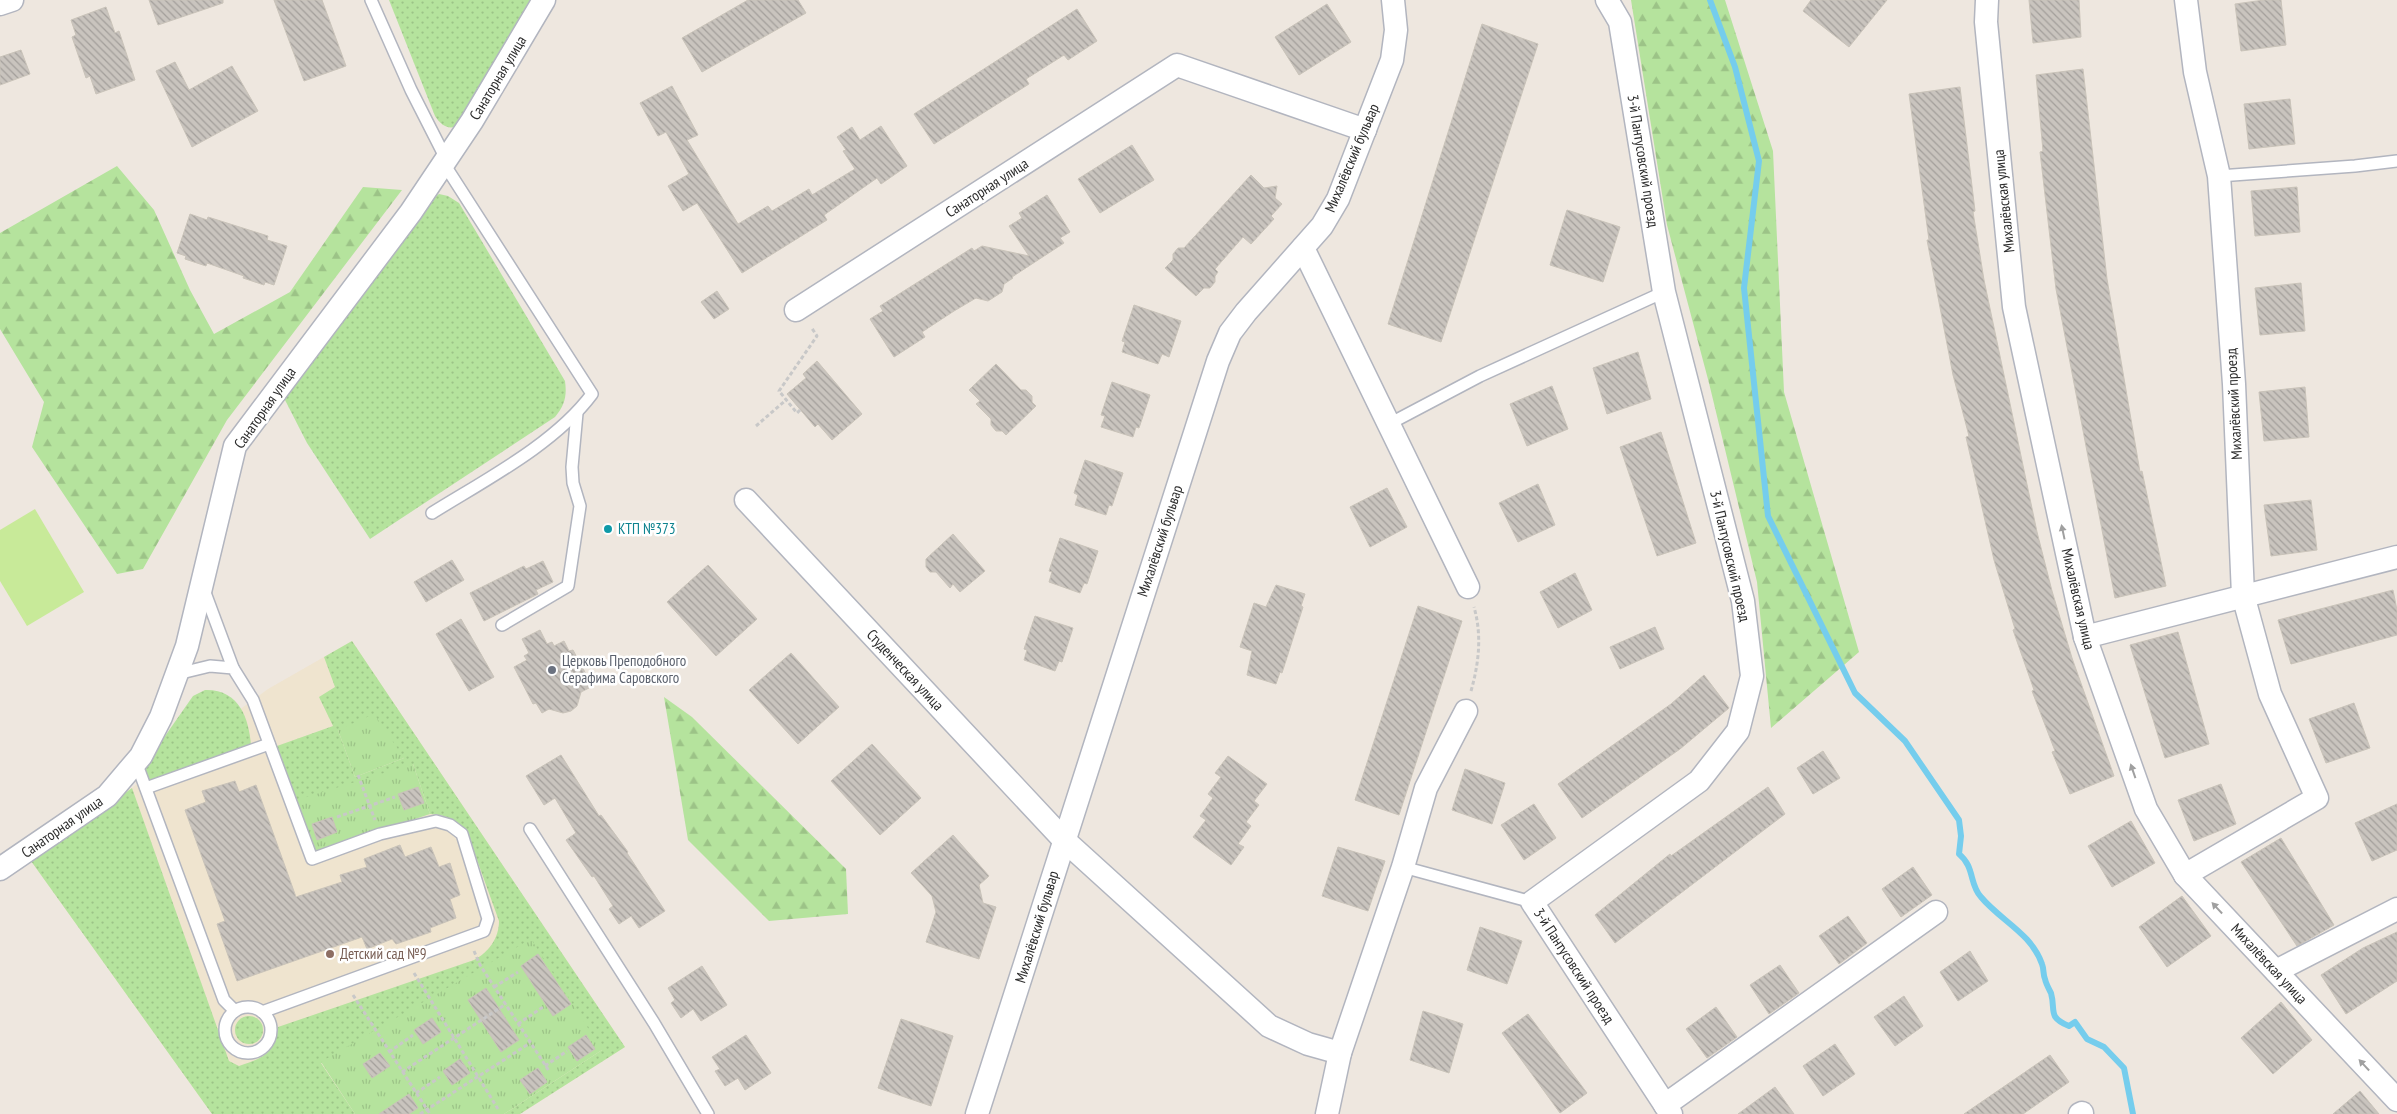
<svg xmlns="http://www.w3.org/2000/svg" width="2397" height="1114" viewBox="0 0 2397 1114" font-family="'PT Sans Narrow',sans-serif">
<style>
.education{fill:#efe4cf}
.grass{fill:url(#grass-dots);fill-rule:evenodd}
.forest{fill:url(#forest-firs)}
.park{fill:url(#park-tufts)}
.pitch{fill:#c8ea99}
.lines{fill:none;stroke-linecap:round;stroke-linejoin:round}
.stream{stroke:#75cded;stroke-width:6}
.building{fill:url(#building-back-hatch);stroke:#c9c3b9}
.service-casing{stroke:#b2b5bf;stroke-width:14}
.minor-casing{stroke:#b2b5bf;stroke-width:25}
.path{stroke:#c8c8c8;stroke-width:3;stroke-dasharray:4 2.5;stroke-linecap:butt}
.service{stroke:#fff;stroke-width:11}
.minor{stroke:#fff;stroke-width:22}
.oneway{fill:#a0a0a0}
.culture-dot{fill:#0f9aa8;stroke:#fff;stroke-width:2}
.worship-dot{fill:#6b7280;stroke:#fff;stroke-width:2}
.education-dot{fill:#8d6e63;stroke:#fff;stroke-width:2}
.labels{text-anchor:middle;stroke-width:5;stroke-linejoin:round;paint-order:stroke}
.street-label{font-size:15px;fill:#2c2c2c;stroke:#fff}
.culture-label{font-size:15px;fill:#0d838f;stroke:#fff;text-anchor:start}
.worship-label{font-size:15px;fill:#5b616d;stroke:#fff;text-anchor:start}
.education-label{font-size:15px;fill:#785e54;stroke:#fff;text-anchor:start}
</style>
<defs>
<pattern id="grass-dots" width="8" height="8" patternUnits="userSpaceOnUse" patternTransform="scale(1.25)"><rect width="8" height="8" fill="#b5e39d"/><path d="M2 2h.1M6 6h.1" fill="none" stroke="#9cc387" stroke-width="1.8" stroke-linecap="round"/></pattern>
<pattern id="forest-firs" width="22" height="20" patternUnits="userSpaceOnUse" patternTransform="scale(1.25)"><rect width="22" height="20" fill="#b5e39d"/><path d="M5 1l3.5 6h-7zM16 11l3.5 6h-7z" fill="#9cc387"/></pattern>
<pattern id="park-tufts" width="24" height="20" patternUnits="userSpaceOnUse" patternTransform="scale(1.25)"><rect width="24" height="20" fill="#b5e39d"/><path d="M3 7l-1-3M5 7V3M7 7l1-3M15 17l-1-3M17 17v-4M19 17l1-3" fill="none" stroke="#9cc387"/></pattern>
<pattern id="building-back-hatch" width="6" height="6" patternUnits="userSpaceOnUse" patternTransform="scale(1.25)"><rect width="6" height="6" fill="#c9c4be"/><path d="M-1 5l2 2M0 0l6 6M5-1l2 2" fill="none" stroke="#a39f9b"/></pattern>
</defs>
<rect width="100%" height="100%" fill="#eee7df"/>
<!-- education -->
<path class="education" d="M352,641L625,1047L520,1114H212L31,861L268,689Z"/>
<!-- grass -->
<g class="grass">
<path d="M389,0H536L458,126C447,130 441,125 435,116Z"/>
<path d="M439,194L448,196L459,203L565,381C567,396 565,405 555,417L370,539L307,443L285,400L286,394L432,199Z"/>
<path d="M352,641L625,1047L520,1114H504L602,1050L321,1063L355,1114H212L31,861L132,788L229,1061L239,1066C265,1057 271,1056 278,1027L474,960C489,952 499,938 499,921L468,835C459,820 447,815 430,814L413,764L316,852L277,746L333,726L319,697L335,687L324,657ZM338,730L404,758L355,777Z"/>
<path d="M205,690C239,689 249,718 251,746L150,781L142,769L193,696Z"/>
<circle cx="249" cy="1030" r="14"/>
</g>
<!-- forest -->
<g class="forest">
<path d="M1631,0H1725L1773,151L1784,392L1859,652L1771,728L1757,582L1709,383L1667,225Z"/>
<path d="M117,166L154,210L190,290L214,334L290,292L363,187L402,190L227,420L143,569L117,574L32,447L44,402L0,329V233Z"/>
<path d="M664,697L692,717L846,869L848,914L769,921L688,840Z"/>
</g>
<!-- park -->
<g class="park">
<path d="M374,714L404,758L355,777L338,730Z"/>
<path d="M413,764L430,814L316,852L297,800Z"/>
<path d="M531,939L602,1050L504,1114H355L321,1062Z"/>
</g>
<!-- pitch -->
<path class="pitch" d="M35,509L84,592L27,626L0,581V530Z"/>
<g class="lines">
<!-- stream -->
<path class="stream" d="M1710,0L1735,67L1759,161L1744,288L1768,516L1855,693L1905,741L1959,820L1961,836L1959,854C1975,867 1969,884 1981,897C2001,921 2031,933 2042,964C2044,969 2043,975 2045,979C2046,984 2049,989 2051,993C2056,1011 2047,1017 2069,1026L2075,1022L2087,1039L2104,1047L2124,1068L2133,1114"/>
</g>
<!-- building -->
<g class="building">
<path d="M149,0H223V3L158,25Z"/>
<path d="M274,0H322L346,66L304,81Z"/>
<path d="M748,0H798L806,13L702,72L682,38Z"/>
<path d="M1811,0H1887L1849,47L1803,11Z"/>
<path d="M2029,0H2079L2081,37L2033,43Z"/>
<path d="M2264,0H2281L2286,45L2241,51L2235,4Z"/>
<path d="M1327,4L1351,42L1299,75L1275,37Z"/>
<path d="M106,7L115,33L119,31L135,80L96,94L90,76L86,78L72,37L76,35L71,20Z"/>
<path d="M1077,9L1097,41L1068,60L1064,55L1026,79L1029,84L934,144L914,114Z"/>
<path d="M1482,24L1538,44L1441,342L1388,324Z"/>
<path d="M21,50L30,74L0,85V57Z"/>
<path d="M175,62L189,90L232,66L258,111L192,147L156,71Z"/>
<path d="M2083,69L2107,279L2140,472L2142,471L2166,586L2115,598L2056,289L2040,152L2043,151L2036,75Z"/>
<path d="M672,86L698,135L687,140L738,224L768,206L772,211L809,189L812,195L855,169L843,151L846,150L837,137L852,127L860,140L881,126L907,166L881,184L877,178L824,215L827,220L742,273L697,203L683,211L668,186L689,174L666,132L658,136L640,103Z"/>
<path d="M1960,87L1975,211L1973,212L1984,280L2037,532L2052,591L2072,658L2114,776L2070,794L2052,752L2055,751L2032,691L2034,690L2013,630L2015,629L1994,560L1966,437L1969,436L1953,375L1927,240H1929L1909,94Z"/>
<path d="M2290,99L2295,144L2249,149L2244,104Z"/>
<path d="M1132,145L1154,180L1100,213L1078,179Z"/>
<path d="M1251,175L1264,188L1277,186L1275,198L1282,204L1271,216L1274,219L1251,244L1243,237L1215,269L1218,272L1215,276V282L1210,288H1204L1196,296L1165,268L1173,260V254L1178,248H1184Z"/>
<path d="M2297,187L2300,232L2255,236L2251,191Z"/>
<path d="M1047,195L1070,232L1060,238L1064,243L1012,277L1013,278L1004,284L1002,292L988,301L976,298L954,311L922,332L925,337L894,357L870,319L883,311L880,306L972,248L974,251L982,246L1029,256L1009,226L1022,218L1019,213Z"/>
<path d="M1567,210L1620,227L1603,282L1550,265Z"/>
<path d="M190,214L207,220L208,217L268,236L267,240L287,246L274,285L265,282L264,285L243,278L244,276L207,263L206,266L185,259L186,256L177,253Z"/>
<path d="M2301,283L2305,331L2260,335L2255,288Z"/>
<path d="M717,291L729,309L714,319L701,302Z"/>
<path d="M1134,305L1181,321L1169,357L1162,354L1158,364L1122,352L1125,342L1122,341Z"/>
<path d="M1638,352L1651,399L1607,414L1593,368Z"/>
<path d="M817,361L862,414L832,440L818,424L815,427L787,394L806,378L803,374Z"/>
<path d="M996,364L1021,390H1026L1032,396V402L1036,406L1006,435L1002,431H996L991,425V419L976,404L980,401L969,390Z"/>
<path d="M1112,382L1150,395L1139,428L1136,427L1133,437L1101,427L1105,416L1101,415Z"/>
<path d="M1552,386L1568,429L1527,446L1510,404Z"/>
<path d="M2305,387L2309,437L2264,441L2259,392Z"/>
<path d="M1661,432L1696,543L1657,556L1620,447Z"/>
<path d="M1085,460L1123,473L1112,506L1109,505L1106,515L1075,505L1078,495L1074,493Z"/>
<path d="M1538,484L1555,525L1518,542L1499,503Z"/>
<path d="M1387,488L1407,527L1370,547L1350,507Z"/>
<path d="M2311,500L2317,550L2271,556L2264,505Z"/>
<path d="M953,534L985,571L960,592L953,584L950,588L936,572H930L926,567V559Z"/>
<path d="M1060,538L1098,551L1087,584L1084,583L1080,593L1049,582L1052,572L1049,571Z"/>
<path d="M452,560L464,580L426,602L414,582Z"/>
<path d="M543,561L553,582L536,590L538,594L484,621L470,593L524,566L526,569Z"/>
<path d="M708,565L757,619L716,656L667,602Z"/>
<path d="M1575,573L1592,610L1558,628L1540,592Z"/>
<path d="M1276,585L1305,594L1301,606L1303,607L1282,673L1280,672L1276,684L1247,675L1252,651L1240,647L1254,603L1266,607Z"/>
<path d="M2393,590L2397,610V635L2291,664L2278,620Z"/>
<path d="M1418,606L1462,621L1399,815L1355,800Z"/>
<path d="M1035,616L1073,628L1062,662L1059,661L1055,671L1024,660L1027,650L1024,649Z"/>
<path d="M461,619L494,677L469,691L436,634Z"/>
<path d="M1655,627L1664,649L1620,669L1610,647Z"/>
<path d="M540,630L547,644L552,642L554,646L564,641L569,651L573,650L587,676L583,678L589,688L581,692L577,706L571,711L563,713L549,709L542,713L536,703L533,704L514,667L527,660L524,656L529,653L522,639Z"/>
<path d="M2178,632L2209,744L2165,758L2130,645Z"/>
<path d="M791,653L839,707L798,744L749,690Z"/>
<path d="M1704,675L1729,708L1680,749L1582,818L1558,784L1671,704Z"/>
<path d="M2354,703L2370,748L2326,763L2309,719Z"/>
<path d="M872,744L921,798L880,835L831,781Z"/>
<path d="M1823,751L1840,778L1813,794L1797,768Z"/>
<path d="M561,755L599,816L601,815L628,852L627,853L665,911L639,928L631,916L619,924L609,909L613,906L594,876L592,877L566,840L576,833L555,798L544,805L526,776Z"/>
<path d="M1228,756L1267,784L1254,801L1259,805L1246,822L1251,826L1238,844L1244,847L1231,865L1193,837L1206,820L1200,816L1213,798L1208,794L1221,777L1215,773Z"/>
<path d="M1465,769L1505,783L1492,824L1452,810Z"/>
<path d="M235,781L239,792L256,785L296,897L342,882L340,875L367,867L364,859L400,845L405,857L431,847L439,867L450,863L460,895L450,899L456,918L430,928L431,932L396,944L392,939L367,949L362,937L237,981L217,924L225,921L185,810L206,802L202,791Z"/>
<path d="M2221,784L2236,824L2194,841L2178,800Z"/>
<path d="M418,787L424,803L404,810L398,794Z"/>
<path d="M1768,787L1785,814L1615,943L1595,915L1670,854L1671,856Z"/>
<path d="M1534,804L1556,838L1524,860L1501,825Z"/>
<path d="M2397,804V850L2372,861L2355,823Z"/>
<path d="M332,817L337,832L317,840L312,824Z"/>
<path d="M2131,821L2155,863L2112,887L2088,846Z"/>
<path d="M953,835L989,876L979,885L983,903L996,907L979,959L926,942L936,912L932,896L911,873Z"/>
<path d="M2281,838L2334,925L2297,946L2241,862Z"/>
<path d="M1338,847L1385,861L1368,911L1322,896Z"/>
<path d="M1913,867L1932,895L1901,917L1882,889Z"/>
<path d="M2182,896L2211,936L2167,967L2139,927Z"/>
<path d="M1848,916L1867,943L1839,964L1819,936Z"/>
<path d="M1480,927L1522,941L1507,984L1467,970Z"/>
<path d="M2397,932V981L2346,1014L2321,975L2363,948Z"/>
<path d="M1970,951L1988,981L1958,1001L1940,972Z"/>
<path d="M538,954L571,1004L553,1016L521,966Z"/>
<path d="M1780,965L1799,993L1769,1014L1750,985Z"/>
<path d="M702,966L727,1005L701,1021L693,1009L681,1018L671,1003L675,1000L668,988Z"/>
<path d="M486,988L519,1040L501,1052L468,1000Z"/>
<path d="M1904,996L1923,1026L1895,1046L1874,1017Z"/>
<path d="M2281,1002L2312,1040L2273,1074L2241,1038Z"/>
<path d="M1716,1007L1737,1037L1707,1058L1686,1029Z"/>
<path d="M1423,1011L1463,1024L1449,1073L1410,1060Z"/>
<path d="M1528,1014L1587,1093L1560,1113L1502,1033Z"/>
<path d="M432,1018L441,1032L423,1044L414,1030Z"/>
<path d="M901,1019L953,1036L931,1106L878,1088Z"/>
<path d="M586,1035L595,1049L577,1061L568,1047Z"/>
<path d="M746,1035L771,1073L745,1090L738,1078L725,1086L715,1071L720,1069L712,1057Z"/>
<path d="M1835,1044L1855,1074L1823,1096L1803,1066Z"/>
<path d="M380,1053L390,1066L372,1078L363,1064Z"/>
<path d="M2050,1055L2069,1082L2023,1114H1964Z"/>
<path d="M460,1059L470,1073L452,1085L443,1071Z"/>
<path d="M538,1068L547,1082L530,1094L520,1080Z"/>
<path d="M1775,1087L1794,1114H1738Z"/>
<path d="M2360,1091L2379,1114H2333Z"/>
<path d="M409,1094L418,1108L409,1114H379Z"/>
</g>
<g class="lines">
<defs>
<g id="service">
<path d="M371,0L411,90L442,151L448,170L592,394C555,444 485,480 432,513"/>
<path d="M2219,176L2355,166L2397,161"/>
<path d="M1389,424L1480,376L1664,292"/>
<path d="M204,590L233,668"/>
<path d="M502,625L568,586L580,506L573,483L572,467L577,413"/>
<path d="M177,674L210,666L233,668L253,700L312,859L380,834L436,821L450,825L462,834L488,919L484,931L262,1012"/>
<path d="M136,762L224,1000L235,1011"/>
<path d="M146,788L269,744"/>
<path d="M530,829L654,1023L708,1114"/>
<path d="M1403,867L1532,902"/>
<circle cx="248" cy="1030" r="23"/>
</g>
<g id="minor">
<path d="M1607,0L1620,22L1664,292L1743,601L1752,676L1738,731L1699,781L1532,902L1671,1114"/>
<path d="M1987,0L1986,22L2014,307L2085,637L2146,809L2185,875L2397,1100"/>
<path d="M0,4L12,0"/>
<path d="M1303,248L1468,587"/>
<path d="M796,310L1177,65L1365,130"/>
<path d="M746,500L1064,840L1269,1026L1308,1044L1340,1053"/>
<path d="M2085,637L2397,557"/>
<path d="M0,869L107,796L141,756L161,717L187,646L235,446L411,212L472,121L544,0"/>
<path d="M2185,875L2317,798L2270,694L2243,595L2234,384L2219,176L2195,72L2186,0"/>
<path d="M2276,971L2397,909"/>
<path d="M1665,1105L1936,912"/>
<path d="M977,1114L1218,361L1230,333L1246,312L1322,226L1338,199L1392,60L1396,30L1393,0"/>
<path d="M1327,1114L1340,1053L1403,867L1426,788L1466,711"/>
<path d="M2080,1114L2082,1113"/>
</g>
</defs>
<!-- service casing -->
<use href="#service" class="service-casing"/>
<!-- minor casing -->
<use href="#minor" class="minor-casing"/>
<!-- path -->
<g class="path">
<path d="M800,410L797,413L779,391L817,336L811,327"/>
<path d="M756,426L786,400"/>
<path d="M1471,691C1479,663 1482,635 1474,607"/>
<path d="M358,775L375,820"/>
<path d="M337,817L395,797"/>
<path d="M474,951L480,965L549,1071"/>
<path d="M414,973L498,1109"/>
<path d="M494,987L518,972"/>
<path d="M353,995L430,1114"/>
<path d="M518,1024L543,1007"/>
<path d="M389,1052L413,1035"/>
<path d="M545,1066L567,1051"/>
<path d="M402,1072L506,1004"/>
<path d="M416,1093L440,1077"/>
<path d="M420,1114L530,1043"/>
</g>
<!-- service -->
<use href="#service" class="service"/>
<!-- minor -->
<use href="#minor" class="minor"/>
</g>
<!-- one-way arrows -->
<defs><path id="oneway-solid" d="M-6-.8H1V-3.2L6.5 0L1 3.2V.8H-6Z" transform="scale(1.25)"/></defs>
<g class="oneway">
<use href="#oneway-solid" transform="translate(2063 532) rotate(-102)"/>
<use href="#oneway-solid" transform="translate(2133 771) rotate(-109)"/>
<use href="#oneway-solid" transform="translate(2217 908) rotate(-133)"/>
<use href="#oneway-solid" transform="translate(2364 1065) rotate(-133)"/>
</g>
<!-- markers -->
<circle class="culture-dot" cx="608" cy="529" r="5"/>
<circle class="worship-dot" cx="552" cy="670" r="5"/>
<circle class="education-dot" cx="330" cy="954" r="5"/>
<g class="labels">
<!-- street labels -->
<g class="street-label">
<text transform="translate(498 78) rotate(-59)" y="5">Санаторная улица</text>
<text transform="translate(1352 158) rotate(-67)" y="5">Михалёвский бульвар</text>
<text transform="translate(1643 161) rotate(81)" y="5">3-й Пантусовский проезд</text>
<text transform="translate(987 188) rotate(-33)" y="5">Санаторная улица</text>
<text transform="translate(2004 201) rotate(-96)" y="5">Михалёвская улица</text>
<text transform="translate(2234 404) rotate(-93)" y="5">Михалёвский проезд</text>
<text transform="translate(265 408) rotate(-55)" y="5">Санаторная улица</text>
<text transform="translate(1160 541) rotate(-72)" y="5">Михалёвский бульвар</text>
<text transform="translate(1730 556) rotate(77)" y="5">3-й Пантусовский проезд</text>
<text transform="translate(2078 599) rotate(77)" y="5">Михалёвская улица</text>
<text transform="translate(905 670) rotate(47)" y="5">Студенческая улица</text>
<text transform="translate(62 827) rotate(-35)" y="5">Санаторная улица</text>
<text transform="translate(1037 927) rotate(-73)" y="5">Михалёвский бульвар</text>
<text transform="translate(2269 964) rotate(47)" y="5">Михалёвская улица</text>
<text transform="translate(1574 966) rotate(57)" y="5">3-й Пантусовский проезд</text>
</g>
<!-- culture labels -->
<g class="culture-label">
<text x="618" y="534">КТП №373</text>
</g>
<!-- worship labels -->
<g class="worship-label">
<text x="562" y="666">Церковь Преподобного<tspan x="562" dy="17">Серафима Саровского</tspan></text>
</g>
<!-- education labels -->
<g class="education-label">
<text x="340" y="959">Детский сад №9</text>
</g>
</g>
</svg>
